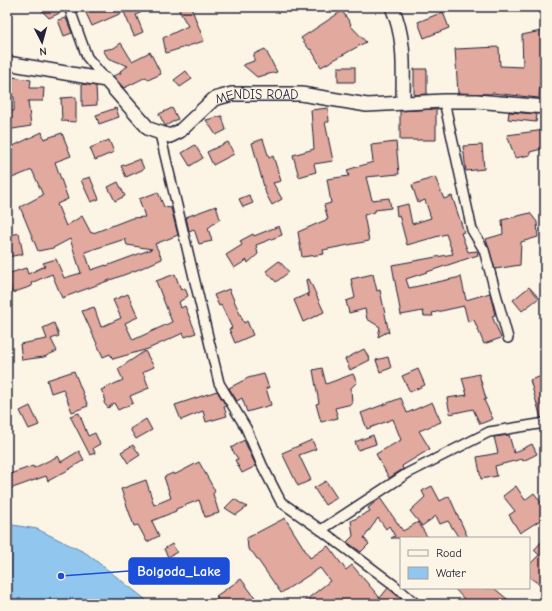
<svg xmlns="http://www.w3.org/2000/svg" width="552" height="611" viewBox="0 0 552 611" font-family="'Comic Neue',sans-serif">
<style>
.water{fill:#91c6ef;stroke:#6584a7}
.building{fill:#e2a99e;stroke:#22223b;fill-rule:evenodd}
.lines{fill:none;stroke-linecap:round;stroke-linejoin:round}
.street-casing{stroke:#22223b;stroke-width:12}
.secondary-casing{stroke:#22223b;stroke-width:16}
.street{stroke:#fcf5e5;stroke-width:9}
.secondary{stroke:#fcf5e5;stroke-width:13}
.labels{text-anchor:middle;stroke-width:3.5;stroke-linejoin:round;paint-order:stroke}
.street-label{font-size:13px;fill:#22223b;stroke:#fcf5e5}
.leader{fill:none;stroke:#1d4ed8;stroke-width:1.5}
.callout-dot{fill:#1d4ed8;stroke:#fcf5e5;stroke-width:1.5}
.callout{fill:#1d4ed8;stroke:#1d4ed8;stroke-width:1.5}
.callout-label{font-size:14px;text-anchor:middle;font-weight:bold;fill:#fff}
</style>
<rect width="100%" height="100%" fill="#fcf5e5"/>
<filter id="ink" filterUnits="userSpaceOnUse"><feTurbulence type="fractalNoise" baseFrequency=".025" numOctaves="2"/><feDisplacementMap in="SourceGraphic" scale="8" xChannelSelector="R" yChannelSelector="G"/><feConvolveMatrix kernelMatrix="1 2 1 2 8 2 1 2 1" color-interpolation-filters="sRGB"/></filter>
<g filter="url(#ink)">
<!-- water -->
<path class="water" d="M7,524L37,529L86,553L145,599L149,604H7Z"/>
<!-- building -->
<g class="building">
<path d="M38,7H63L64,11L49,18Z"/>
<path d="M98,7H151L136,15L143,32L134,36L124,12L92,26L86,13Z"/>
<path d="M177,7H191L204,41L166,53L163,38L188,26Z"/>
<path d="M342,11L351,24L350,25L366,42L321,67L311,49L310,50L301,38Z"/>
<path d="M443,12L449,28L424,38L418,22Z"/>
<path d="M66,18L72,33L64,36L58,20Z"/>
<path d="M541,31L545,45V75H541L539,98L492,93L491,94L458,93L455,49L499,47L500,66L523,67L522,35Z"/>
<path d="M121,43L132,61L150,52L161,74L148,80L146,77L124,88L113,76L121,73L120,71L128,66L108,58L103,50L114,48Z"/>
<path d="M265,49L277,72L257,77L243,65L254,61V54Z"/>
<rect x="338" y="67" width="17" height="15"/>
<path d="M414,69H427V94L414,95Z"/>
<path d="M186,71L192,79L180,87L174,80Z"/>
<path d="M7,76L31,80L30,88H44L43,101H28L31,126L7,130L9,111H14V97L7,95Z"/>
<path d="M82,84L96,86L97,105L82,106Z"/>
<path d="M76,97V122L62,121L61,98Z"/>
<path d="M116,108L119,117L99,124L96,115Z"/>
<path d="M172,108L178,119L165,126L159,114Z"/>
<path d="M328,108L329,122H325L333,161L314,164L316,172L299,177L293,155L314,149L311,110Z"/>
<path d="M436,109V140H400V111Z"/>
<path d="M509,112L537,114L536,122L508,119Z"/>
<path d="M222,116L226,130L216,135L206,120Z"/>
<path d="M545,130V148L530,152V155L515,158L507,135Z"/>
<path d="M42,132L44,139L62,133L71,156L55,162L68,199L57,204L66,226L82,216L91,233L96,232L132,218L145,217L139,199L158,192L164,207L171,208L178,235L155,244L162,259L137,270L62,298L52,274L31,283L32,286L12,293L7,274L26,268L28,274L45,266L43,263L56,259L64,278L81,273L70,239L53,248L38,251L20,207L43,195L32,170L7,180V149ZM125,239L127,245L152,249L106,266V265L91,270L85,252Z"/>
<path d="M263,139L269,158L273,156L281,181L273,183L282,199L272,205L266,194L252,143Z"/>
<path d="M109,140L114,152L95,160L90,148Z"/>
<path d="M228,142L234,154L213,165L207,152Z"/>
<path d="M396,142L399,174L366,177L372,200L389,198L391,208L375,210V212L364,215L369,241L323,250L324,254L302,257L298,232L328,219L324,205L331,203L327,179L349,176L347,170L373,162L371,145Z"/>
<path d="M195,145L203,158L190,166L182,153Z"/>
<path d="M482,145L484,169L466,171L463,146Z"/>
<path d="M140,159L144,169L126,177L121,166Z"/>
<path d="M90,177L99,199L91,202L81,180Z"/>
<path d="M435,177L444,199L452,196L464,232L461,233L468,252L477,251L478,255L406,279L409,288L461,277L466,300L490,293L495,315L492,316L501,338L484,344L474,320L468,322L464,306L432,313L433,316H424L423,311L401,315L392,265L453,254L446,234L407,245L399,215L397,216L396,207L408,204L412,224L431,218L425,200L418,203L412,185Z"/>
<path d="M118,182L125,196L115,201L108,187Z"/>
<path d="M249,195L253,203L243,207L239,199Z"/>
<path d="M216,206L220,219L208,228L212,241L199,244L194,229L189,231L186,217Z"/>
<path d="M530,213L537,222L538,237L521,242L520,265L495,269L486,239L503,234L502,220Z"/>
<path d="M279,226L282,235L256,245L258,254L248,263L247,260L234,268L226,255L242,245L240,241L253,234L254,236Z"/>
<path d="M19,233L23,254L8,257L7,236Z"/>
<path d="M279,261L289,272L276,282L266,271Z"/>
<path d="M175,274L181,290L185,288L188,296L179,302L181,308L185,306L196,333L185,337L183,333L148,349L113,359L110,354L103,357L82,311L94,307L101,327L121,318L113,300L128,294L138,317L125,323L133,340L172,322L156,281Z"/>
<path d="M373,274L377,291L380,290L389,333L387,332L378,337L380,327L367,319L365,309L349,313L346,301L355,298L351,279Z"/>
<path d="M309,279L324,312L303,322L294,300L307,294L309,297L306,280Z"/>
<path d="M529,287L539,298L522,311L513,300Z"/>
<path d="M229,289L244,323L247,321L253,335L235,343L229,329L232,328L221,305L219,306L214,295Z"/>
<path d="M54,323L59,336L51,339L57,351L44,357L22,360L20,344L47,339L43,328Z"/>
<path d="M364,349L370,360L350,370L345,359Z"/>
<path d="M145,351L154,367L143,372L149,388L130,396L133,403L118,410L114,403L108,408L104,403L105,397L101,390L123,380L118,369Z"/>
<path d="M388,357L391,368L380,372L376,360Z"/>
<path d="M322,368L326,384L353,374L357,382L351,388L352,404L335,408L338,418L321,422L316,404L319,403L313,370Z"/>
<path d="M418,369L425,385L410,392L402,376Z"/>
<path d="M74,371L88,406L72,412L63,389L51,393L47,380Z"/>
<path d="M264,374L269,388H266L271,405L247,412L242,398L237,401L229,388L248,378Z"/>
<path d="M479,374L486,399L484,400L493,419L480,424L473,409L450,414L447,398L467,395L462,378Z"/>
<path d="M545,375V417L541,418L530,380Z"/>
<path d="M217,391L226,406L224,407L227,416L206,422L203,411L181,420L175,405Z"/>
<path d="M401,398L407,413L432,402L441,422L419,431L430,449L402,466L403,469L389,478L376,454L401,440L393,419L367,429L361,413Z"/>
<path d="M30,406L39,425L29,429L20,411Z"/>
<path d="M79,413L88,436L95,433L100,444L93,448L95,453L90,455L70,416Z"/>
<path d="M146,419L152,430L136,439L130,429Z"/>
<path d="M373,435L376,444L358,450L355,442Z"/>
<path d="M509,435L514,453L532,444L537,454L523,461L522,459L495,466L497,476L481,479L477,457L498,453L494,437Z"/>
<path d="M244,440L256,466L242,473L235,460L238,459L231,448Z"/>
<path d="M312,440L316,449L299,455L311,480L298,486L282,453Z"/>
<path d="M133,445L140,455L128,463L121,452Z"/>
<path d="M79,451L84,460L68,470L48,481L46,476L7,490V475L33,466L34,468L58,456L61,462Z"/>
<path d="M199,462L215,491L213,494L219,513L205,517L199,500L176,509V511L152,521L159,536L147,542L138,525L134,526L121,489L146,480L154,505L171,498L164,477L173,473L174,475Z"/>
<path d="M326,481L337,498L325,505L314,488Z"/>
<path d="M432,486L440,501L449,496L468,538H459L448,521L440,524L436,516L422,526L410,511L425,497L422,491Z"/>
<path d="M516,486L525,500L534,493L545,508V517L520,533L509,515L515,511L503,496Z"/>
<path d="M380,498L403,531L418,522L428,538H391L395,536L389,526L386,529L378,518L364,538L369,544L361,552L347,542L353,536L351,521L370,511L368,508Z"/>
<path d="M234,499L247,507L236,515L225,508Z"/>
<path d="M285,518L310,558L328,546L346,570L352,565L380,598L388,588L401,599L397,604H301L330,581L320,568L281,593L253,553L248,549L247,538Z"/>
<path d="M545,538V588L529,577V565L539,555L534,550Z"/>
<path d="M172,544L177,552L168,557L164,549Z"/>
<path d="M241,579L260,604H211L218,598L216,596Z"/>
<path d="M454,588H494L513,604H460L464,599Z"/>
</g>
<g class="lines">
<defs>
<g id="street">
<path d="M69,7L87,57L106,80"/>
<path d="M444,101L472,230L484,250L508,338"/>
<path d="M160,134L219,383L246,428L262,465L281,502L321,530L408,473L489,432L545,423"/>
<path d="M321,530L394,585L416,604"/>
</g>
<g id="secondary">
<path d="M392,7C406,40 403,68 403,103"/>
<path id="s1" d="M7,63L106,80L149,129L170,136L180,131L214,99L232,94H301L367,105L444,101H476L545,107"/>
</g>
</defs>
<!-- street casing -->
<use href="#street" class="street-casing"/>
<!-- secondary casing -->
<use href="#secondary" class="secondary-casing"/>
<!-- street -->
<use href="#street" class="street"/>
<!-- secondary -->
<use href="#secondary" class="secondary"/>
</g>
</g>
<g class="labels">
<!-- street labels -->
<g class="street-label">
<text dy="5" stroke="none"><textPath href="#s1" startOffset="289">MENDIS ROAD</textPath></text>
</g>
</g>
<!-- callouts -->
<path class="leader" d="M61 576L129 571"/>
<circle class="callout-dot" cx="61" cy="576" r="4"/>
<rect class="callout" x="129" y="558" width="100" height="26" rx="4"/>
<g class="callout-label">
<text x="179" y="576">Bolgoda_Lake</text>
</g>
<!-- margin -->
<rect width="552" height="611" fill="none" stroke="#fcf5e5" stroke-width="24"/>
<rect x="12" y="12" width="528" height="587" fill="none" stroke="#22223b" stroke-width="1.5" filter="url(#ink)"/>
<!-- legend -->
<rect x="400" y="537" width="130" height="52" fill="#fcf5e5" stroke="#a5a1a1"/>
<rect x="408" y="550" width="20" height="6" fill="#fcf5e5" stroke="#a5a1a1"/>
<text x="436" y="557" font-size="12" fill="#22223b">Road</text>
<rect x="408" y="567" width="20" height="12" fill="#91c6ef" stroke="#a5a1a1"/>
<text x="436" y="577" font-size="12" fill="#22223b">Water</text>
<!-- north arrow -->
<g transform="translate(42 42) rotate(174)" stroke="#fcf5e5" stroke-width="3" paint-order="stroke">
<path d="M0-3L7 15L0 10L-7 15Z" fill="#22223b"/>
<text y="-6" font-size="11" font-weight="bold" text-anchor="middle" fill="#22223b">N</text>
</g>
</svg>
